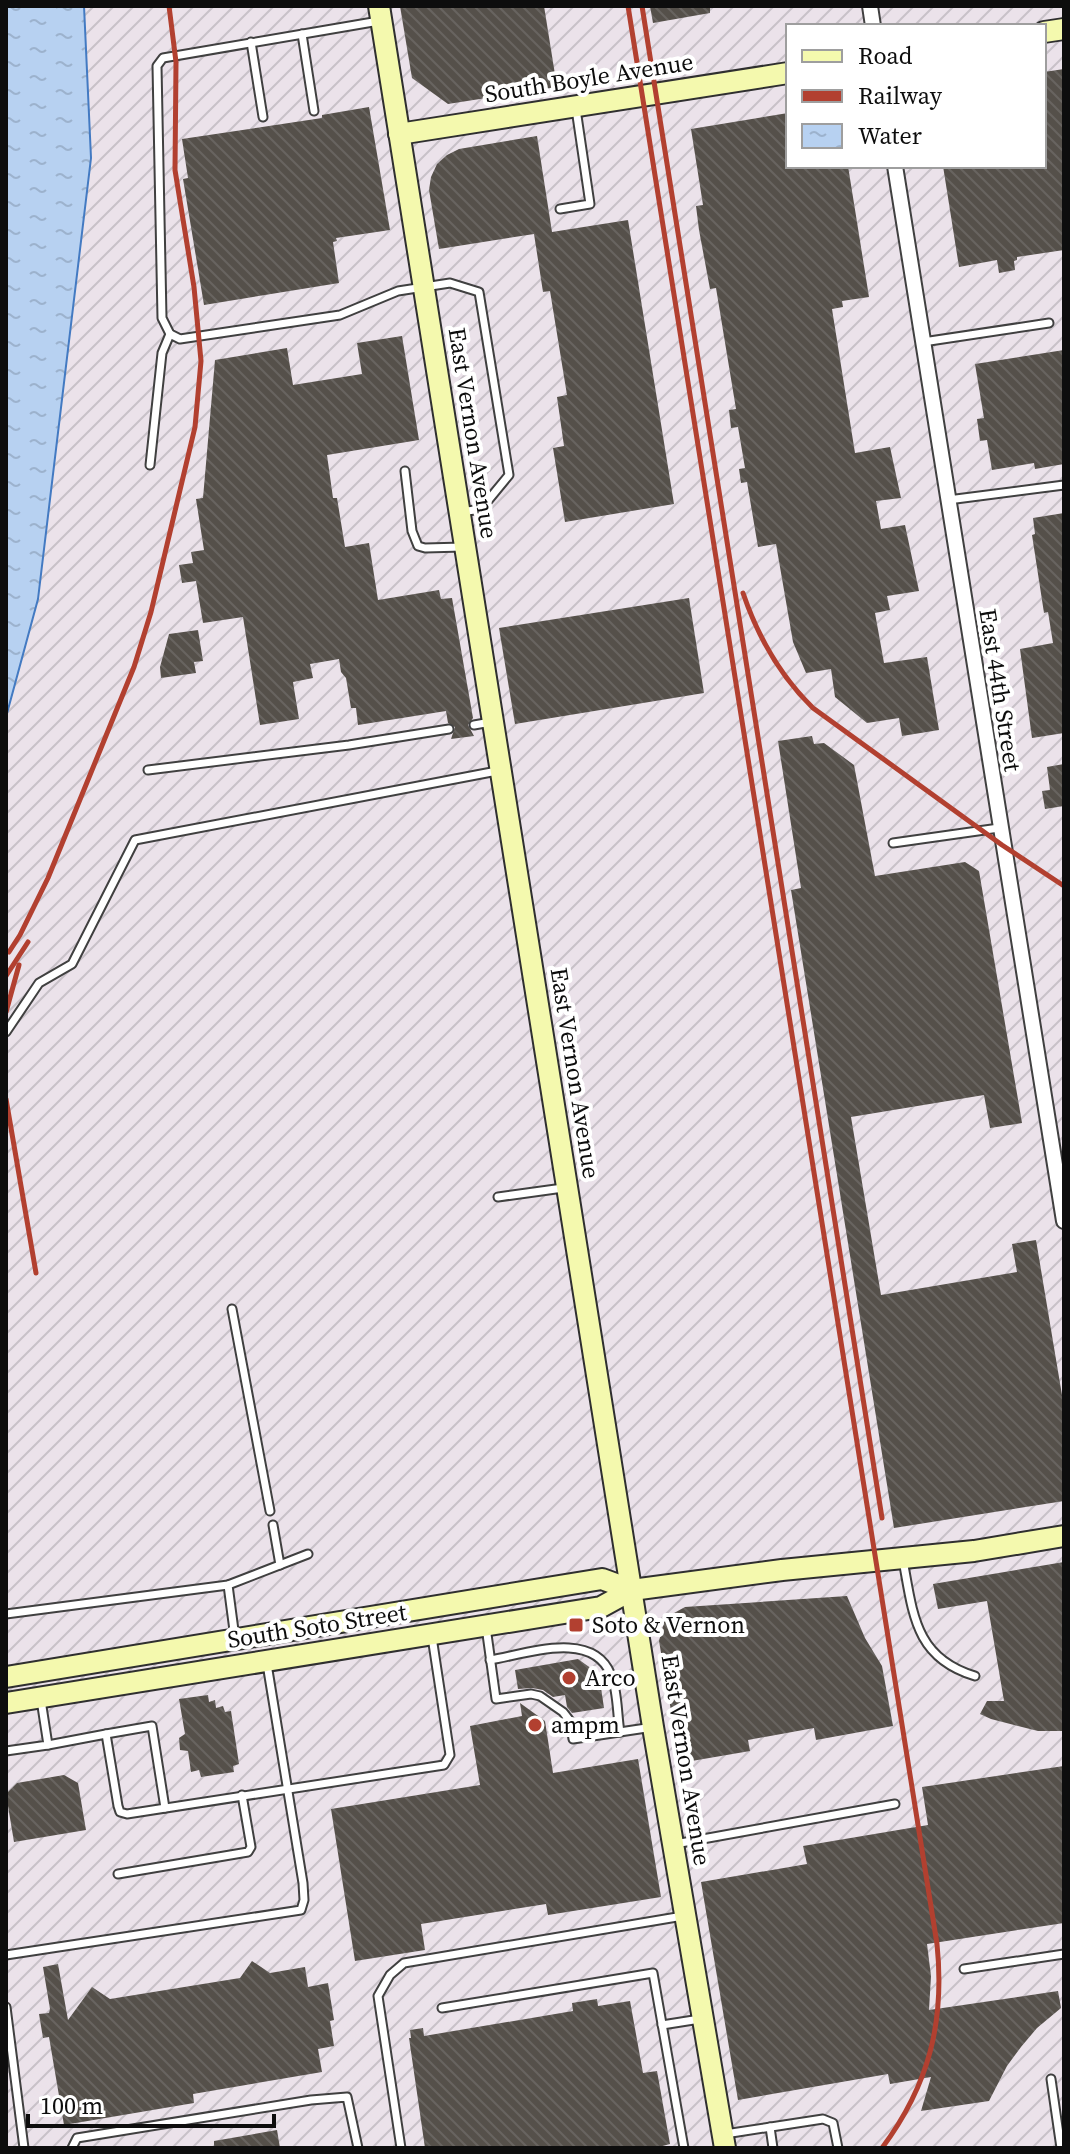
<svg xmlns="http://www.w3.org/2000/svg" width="1070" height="2154" viewBox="0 0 1070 2154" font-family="'Source Serif 4',serif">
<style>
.industrial{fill:url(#industrial-furrows);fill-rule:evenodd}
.water{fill:url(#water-ripples);stroke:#437ac2;stroke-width:2}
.building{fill:url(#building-back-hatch)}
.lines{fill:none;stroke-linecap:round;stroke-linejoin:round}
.lane-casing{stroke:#404040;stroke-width:11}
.street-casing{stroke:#404040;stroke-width:18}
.secondary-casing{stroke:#2f2f2f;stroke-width:24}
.lane{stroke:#fff;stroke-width:7}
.street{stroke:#fff;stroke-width:14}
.secondary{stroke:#f4f9ae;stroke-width:20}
.rail{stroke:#b24030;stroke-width:5}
.poi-dot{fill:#b24030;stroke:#fff;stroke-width:3}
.labels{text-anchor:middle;stroke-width:8;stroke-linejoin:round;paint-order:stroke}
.street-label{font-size:24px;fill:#0d0d0d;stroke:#fff}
.poi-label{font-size:24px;fill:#0d0d0d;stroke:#fff;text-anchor:start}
</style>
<defs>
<pattern id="industrial-furrows" width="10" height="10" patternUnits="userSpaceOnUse" patternTransform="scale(2)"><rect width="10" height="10" fill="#ebe2ea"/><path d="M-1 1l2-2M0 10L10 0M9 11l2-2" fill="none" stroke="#c8c1c8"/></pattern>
<pattern id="water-ripples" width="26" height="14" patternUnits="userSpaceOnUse" patternTransform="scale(2)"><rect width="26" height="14" fill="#b7d1f1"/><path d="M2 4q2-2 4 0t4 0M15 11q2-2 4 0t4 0" fill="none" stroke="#9cb2cd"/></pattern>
<pattern id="building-back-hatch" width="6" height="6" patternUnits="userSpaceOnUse" patternTransform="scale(2)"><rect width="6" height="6" fill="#55504a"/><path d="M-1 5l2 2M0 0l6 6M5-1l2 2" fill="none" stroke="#686460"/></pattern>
</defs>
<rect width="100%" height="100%" fill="#fefdee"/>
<!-- industrial -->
<path class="industrial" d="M6,6H1064V2148H6ZM788,26H1044V166H788Z"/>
<!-- water -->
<path class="water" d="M6,6H84L91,158L38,599L6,717Z"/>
<!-- building -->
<g class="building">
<path d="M400,6H544L557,87L448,104L412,78Z"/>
<path d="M650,6H710V13L653,23Z"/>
<path d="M1064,69V250L1017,257V260L1014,261L1015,270L999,273L997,260L959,267L943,166H1044V72Z"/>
<path d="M369,107L390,230L336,238L337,241L333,242L339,283L204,305L183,179L188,178L182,139L322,118V115Z"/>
<path d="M788,113V166H848L869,297L842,301L843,307L832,309L855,453L890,447L901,498L876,501L881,529L905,525L919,591L887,596L890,610L875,613L884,663L927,657L939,730L902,736L899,718L867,723L835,697L831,669L806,673L793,642L776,544L758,547L747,482L741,483L739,469L745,468L738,427L731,428L729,410L736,409L716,288L710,289L699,230L696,206L703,205L691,129Z"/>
<path d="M537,136L552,232L628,220L674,504L565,522L553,448L564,446L557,397L567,395L550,291L543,292L534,234L439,249L429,190L431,177L437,164L447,155L459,149Z"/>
<path d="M402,336L419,440L327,455L333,498H337L345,547L369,543L378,600L439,590L441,599L452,598L473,718L468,725L474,736L451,739L455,727L448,723L446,711L358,725L356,708H351L346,678L341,672L339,659L310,664L313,678L293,682L299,719L260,725L243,617L203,623L196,581L182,583L179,565L193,563L191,552L204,550L196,499L203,498L215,360L287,348L293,385L362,374L357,343Z"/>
<path d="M1064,350V464L1035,469L1034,463L992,470L987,440L980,441L977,419L984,418L975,364Z"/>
<path d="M1064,513V733L1032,738L1020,649L1053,643L1048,612L1044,613L1032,535L1035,534L1033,518Z"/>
<path d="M689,598L704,693L515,724L499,628Z"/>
<path d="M198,630L203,661L194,662L196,673L161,678L160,667L169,634Z"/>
<path d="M812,736L814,744L824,743L854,765L875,876L965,862L979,871L1022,1123L990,1128L984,1095L851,1117L881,1295L1017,1272L1012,1244L1036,1240L1064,1407V1501L894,1528L791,890L801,888L778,741Z"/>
<path d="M1064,764V806L1045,809L1042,791L1050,790L1047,767Z"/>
<path d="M1064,1562V1731H1038L991,1719L980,1714L987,1701H1004L987,1601L938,1609L933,1584Z"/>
<path d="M847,1596L865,1638L882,1666L893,1726L816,1740L814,1728L748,1740L750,1751L680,1763L659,1641L665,1618L685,1607Z"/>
<path d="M578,1659L599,1674L604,1708L572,1713L567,1707L565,1695L553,1697L543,1690L532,1688L518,1689L515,1670Z"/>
<path d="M208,1695L209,1702L215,1700L216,1708L223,1706L225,1712L231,1711L239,1764L233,1766L234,1772L201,1777L199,1770L191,1772L188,1751L180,1750L179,1738L185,1734L179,1699Z"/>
<path d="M520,1703L545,1721L553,1773L638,1759L661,1897L548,1915L546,1904L421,1924L425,1950L355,1961L331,1809L480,1785L470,1726L522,1716Z"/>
<path d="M1064,1766V1923L927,1944L931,1976L929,2010L1058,1991L1061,2008L1037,2028L1021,2047L1007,2066L989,2101L921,2111L931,2077L890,2084L888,2074L738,2100L701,1882L807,1864L803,1846L928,1825L922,1787Z"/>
<path d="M64,1775L78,1783L86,1830L14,1842L6,1794L17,1783Z"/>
<path d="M252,1961L270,1973L305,1967L308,1987L328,1983L334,2020L330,2021L334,2046L318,2049L322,2072L193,2094L194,2103L64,2125L49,2037L43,2038L39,2014L49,2013L50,2009L43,1967L58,1964L68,2020L92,1987L110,1999L240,1978Z"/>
<path d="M597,1999L598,2006L630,2001L643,2073L657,2071L670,2144L655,2148H425L409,2038H411L410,2030L423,2028L424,2036L573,2011L572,2003Z"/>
<path d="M277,2130L280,2148H214V2141Z"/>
</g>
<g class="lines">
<defs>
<g id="lane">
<path d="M379,21L163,58L157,66L162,318L170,334L180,339L340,315L398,291L450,283L479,292L509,475L481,509L461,512"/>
<path d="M302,34L314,111"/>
<path d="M251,42L263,117"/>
<path d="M560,209L590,204L576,109"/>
<path d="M923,342L1049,323"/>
<path d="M150,465L162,353L170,334"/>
<path d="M405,471L412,531L418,546L425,548L463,547"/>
<path d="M948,500L1064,485"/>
<path d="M474,725L491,722"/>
<path d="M148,770L349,745L449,729"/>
<path d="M893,843L999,828"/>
<path d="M6,1032L39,983L72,964L135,840L497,771"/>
<path d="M498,1197L563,1188"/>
<path d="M232,1309L270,1511"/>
<path d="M273,1525L280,1565"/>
<path d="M903,1560C913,1614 915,1658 975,1676"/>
<path d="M228,1585L235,1638"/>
<path d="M6,1614L228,1585L308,1554"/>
<path d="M486,1627L496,1699L531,1694L540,1696L563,1712L570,1721L573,1739L653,1727"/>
<path d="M490,1660C526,1654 593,1629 611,1675C618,1691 617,1715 620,1732"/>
<path d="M106,1734L152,1726L165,1808"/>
<path d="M48,1745L106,1734L118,1806L120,1812L127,1814L444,1765L450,1755L432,1637"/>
<path d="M6,1751L48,1745L41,1700"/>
<path d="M675,1844L895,1804"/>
<path d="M118,1874L248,1852L251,1847L242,1795"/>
<path d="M6,1955L301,1910L304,1900L303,1883L267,1664"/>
<path d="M964,1969L1064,1954"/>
<path d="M6,2007L24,2148"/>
<path d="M442,2008L653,1973L684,2148"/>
<path d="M662,2025L700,2019"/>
<path d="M1051,2079L1061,2148"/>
<path d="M770,2127L773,2148"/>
<path d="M725,2134L823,2119L833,2123L838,2148"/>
<path d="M72,2148L77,2138L311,2100L347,2097L358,2148"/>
<path d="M401,2148L378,1996L390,1975L404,1963L683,1916"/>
</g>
<g id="street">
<path d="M870,6L873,26"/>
<path d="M895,166L1064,1221"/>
</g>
<g id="secondary">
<path d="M379,6L653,1727L725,2148"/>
<path d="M1044,32L1064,29"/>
<path d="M399,134L788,73"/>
<path d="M6,1677L602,1579L632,1590"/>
<path d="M6,1703L601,1607L632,1590L782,1570L974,1551L1064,1536"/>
</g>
</defs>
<!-- lane casing -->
<use href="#lane" class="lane-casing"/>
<!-- street casing -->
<use href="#street" class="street-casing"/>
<!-- secondary casing -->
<use href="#secondary" class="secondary-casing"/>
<!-- lane -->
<use href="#lane" class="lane"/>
<!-- street -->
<use href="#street" class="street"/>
<!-- secondary -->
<use href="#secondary" class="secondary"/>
<!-- rail -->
<g class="rail">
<path d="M628,6L937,1944C945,2022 929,2085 882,2148"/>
<path d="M642,6L882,1518"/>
<path d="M743,593C758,637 779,675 813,708L1002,845L1064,886"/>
<path d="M9,952L20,935L48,878L134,667L151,612L195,427L201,361L194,287L175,170L176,62L169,6"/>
<path d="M6,976L28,942"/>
<path d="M6,1012L19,965"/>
<path d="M6,1099L36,1273"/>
</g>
</g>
<!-- markers -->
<g class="poi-dot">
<rect x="568" y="1617" width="16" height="16" rx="4"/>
<circle cx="569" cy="1678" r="8"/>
<circle cx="535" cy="1725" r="8"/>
</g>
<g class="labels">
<!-- street labels -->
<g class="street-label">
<text transform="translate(589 78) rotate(-9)" y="8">South Boyle Avenue</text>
<text transform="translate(473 433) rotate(81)" y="8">East Vernon Avenue</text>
<text transform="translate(1000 690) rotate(81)" y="8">East 44th Street</text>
<text transform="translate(575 1073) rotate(81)" y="8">East Vernon Avenue</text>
<text transform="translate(317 1626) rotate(-9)" y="8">South Soto Street</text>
<text transform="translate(686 1760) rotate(81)" y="8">East Vernon Avenue</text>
</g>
<!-- poi labels -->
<g class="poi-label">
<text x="592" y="1633">Soto &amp; Vernon</text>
<text x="585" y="1686">Arco</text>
<text x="551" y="1733">ampm</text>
</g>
</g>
<!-- border -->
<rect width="1070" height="2154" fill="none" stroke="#0d0d0d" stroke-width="16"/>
<!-- legend -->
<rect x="786" y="24" width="260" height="144" fill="#ffffff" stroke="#9e9e9e" stroke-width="2"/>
<rect x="802" y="50" width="40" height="12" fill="#f4f9ae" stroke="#9e9e9e" stroke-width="2"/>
<text x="858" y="64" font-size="24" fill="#0d0d0d">Road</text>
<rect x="802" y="90" width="40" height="12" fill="#b24030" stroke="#9e9e9e" stroke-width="2"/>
<text x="858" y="104" font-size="24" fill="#0d0d0d">Railway</text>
<rect x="802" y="124" width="40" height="24" fill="url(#water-ripples)" stroke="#9e9e9e" stroke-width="2"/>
<text x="858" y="144" font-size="24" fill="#0d0d0d">Water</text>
<!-- scale -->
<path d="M28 2114v12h246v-12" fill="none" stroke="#0d0d0d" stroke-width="4"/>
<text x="40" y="2114" font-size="24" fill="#0d0d0d" stroke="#ffffff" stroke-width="6" paint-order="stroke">100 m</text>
</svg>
